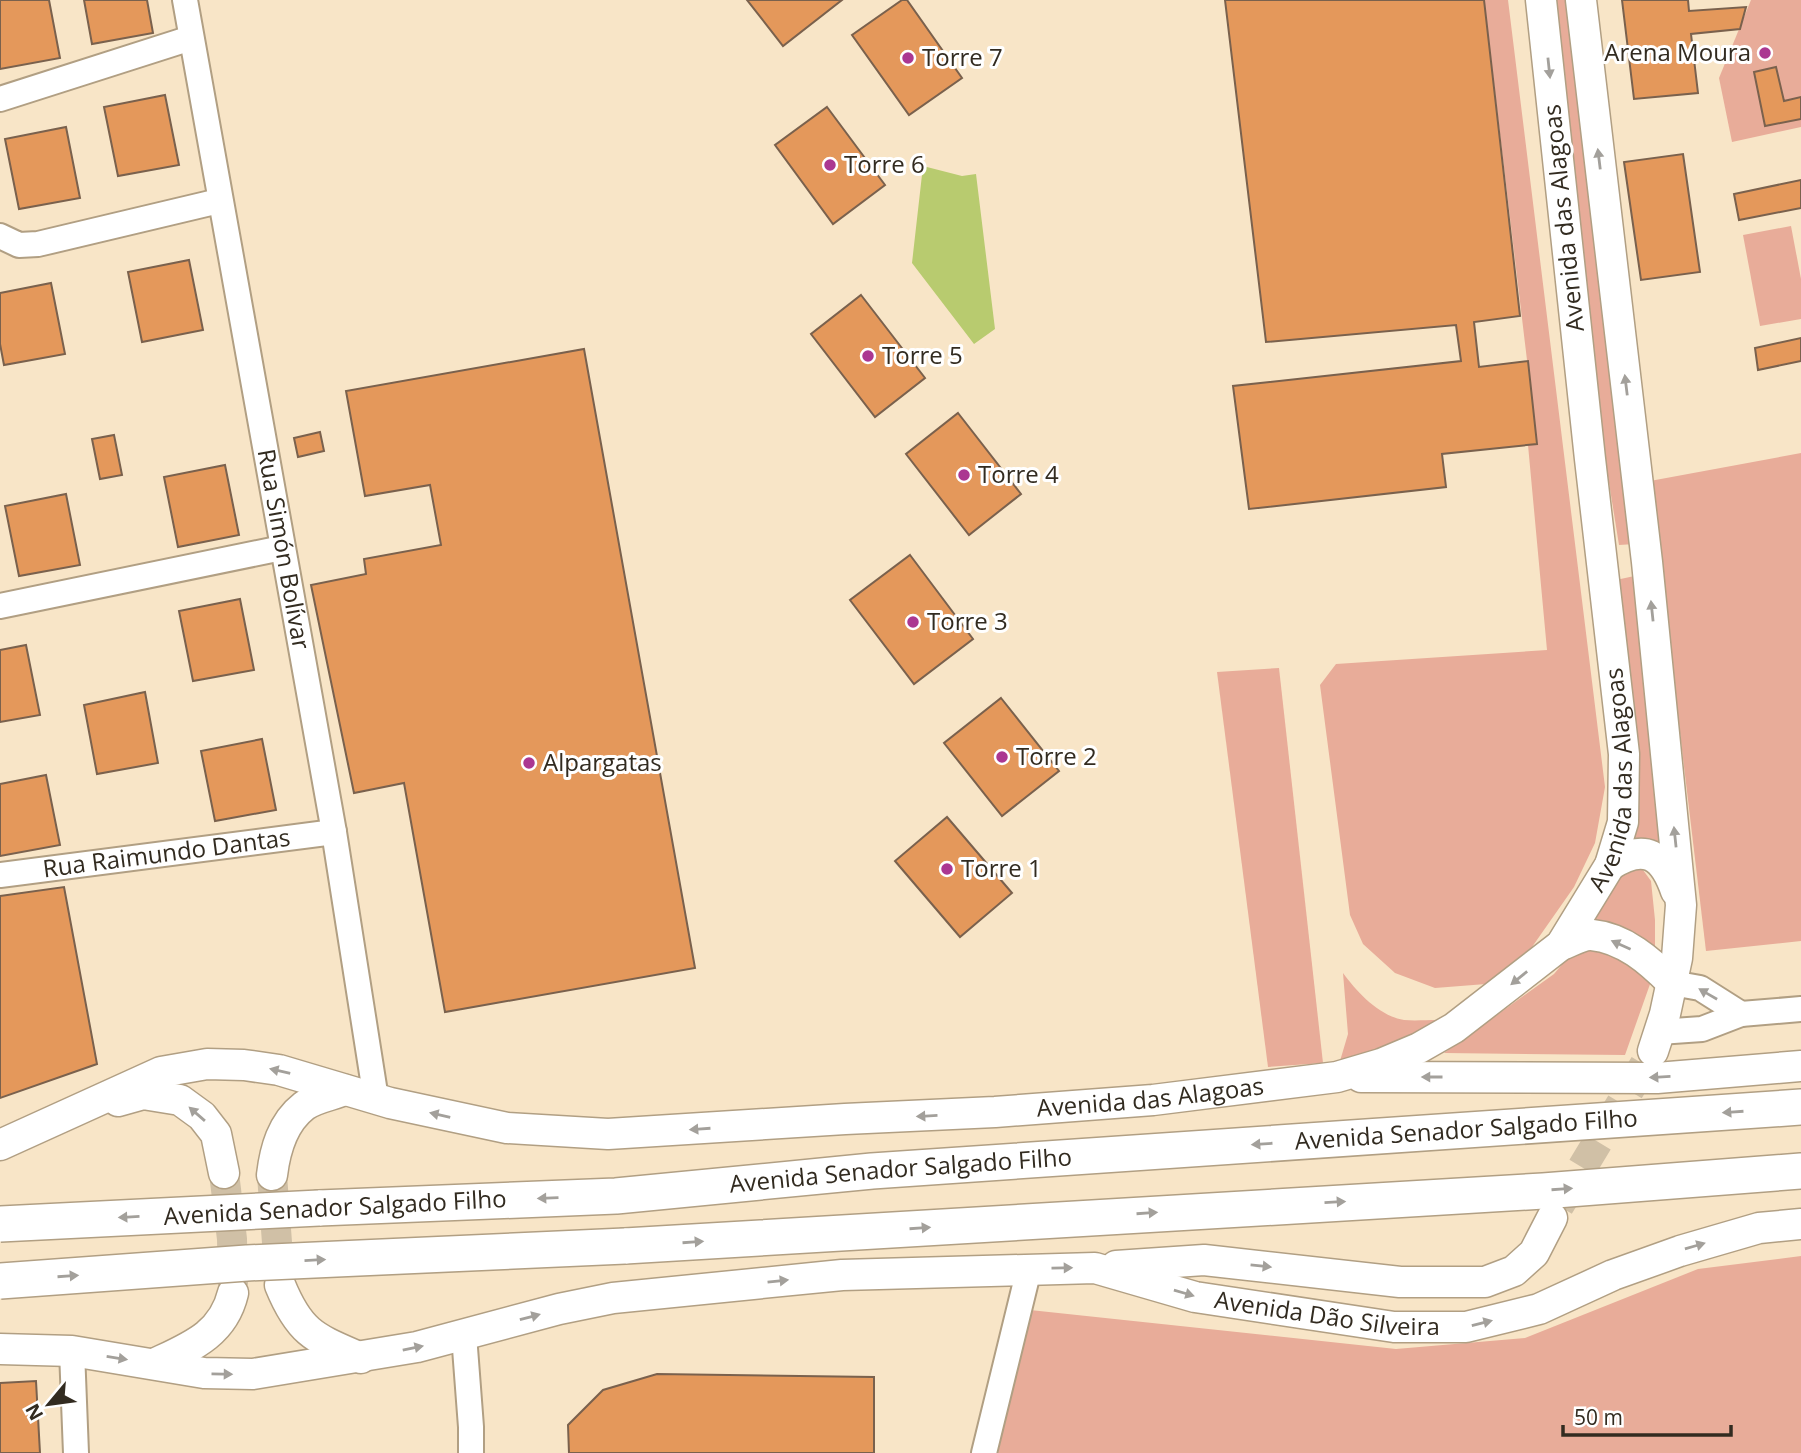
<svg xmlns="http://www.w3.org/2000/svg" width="1801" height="1453" viewBox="0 0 1801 1453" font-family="'Open Sans',sans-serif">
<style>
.green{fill:#e8ac99}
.water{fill:#b8cb6f}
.building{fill:#e4985b;stroke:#7a614d;stroke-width:2}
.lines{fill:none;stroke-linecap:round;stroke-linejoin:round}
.major-tunnel{stroke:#d0c0a6;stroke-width:30;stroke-dasharray:30 15;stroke-linecap:butt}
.minor-casing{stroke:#b19f83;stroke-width:28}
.major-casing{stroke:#b19f83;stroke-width:33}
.highway-casing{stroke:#b19f83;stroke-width:38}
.minor{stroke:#fff;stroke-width:24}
.major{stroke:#fff;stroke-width:30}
.highway{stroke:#fff;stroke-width:35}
.highway-bridge-casing{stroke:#b19f83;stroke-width:38;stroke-linecap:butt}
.highway-bridge{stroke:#fff;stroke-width:35}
.oneway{fill:#a3a09b}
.poi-dot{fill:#ab3791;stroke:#fff;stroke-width:2.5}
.labels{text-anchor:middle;stroke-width:6;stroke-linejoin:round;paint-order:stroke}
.poi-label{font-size:24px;fill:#322b20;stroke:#fff;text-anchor:start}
.street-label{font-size:24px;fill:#322b20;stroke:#fff}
</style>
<rect width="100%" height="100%" fill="#f8e5c7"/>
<!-- green -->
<g class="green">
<path d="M1484,0H1508L1605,787L1595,843L1574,887L1532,947L1486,984L1435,988L1395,973L1363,944L1350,915L1320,685L1336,664L1547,650L1528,445L1537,444Z"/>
<path d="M1550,0H1573L1635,544L1619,545L1606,464L1597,449Z"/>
<path d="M1751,0H1801V127L1732,142L1719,78Z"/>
<path d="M1791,226L1801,279V319L1760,326L1743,235Z"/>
<path d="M1801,453V941L1706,951L1650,481Z"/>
<path d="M1639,575L1661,849L1631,838L1616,580Z"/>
<path d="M1279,668L1323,1063L1268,1067L1217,672Z"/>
<path d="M1638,863L1651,881L1655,920V970L1625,1055L1444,1053L1554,974L1574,950L1625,866Z"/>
<path d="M1343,973C1357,992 1379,1016 1404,1020C1414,1021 1427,1020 1437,1020L1401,1045L1340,1061L1348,1034Z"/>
<path d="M1801,1256V1453H998L1030,1310L1396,1349L1525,1338L1698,1269Z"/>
</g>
<!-- water -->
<path class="water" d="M923,166L962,176L976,174L995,329L974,344L912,263Z"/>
<!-- building -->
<g class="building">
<path d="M0,0H49L60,58L0,69Z"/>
<path d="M84,0H147L153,33L92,44Z"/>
<path d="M747,0H842L783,46Z"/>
<path d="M902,0H907L962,78L909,115L852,35Z"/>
<path d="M1225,0H1484L1520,316L1474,322L1479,367L1528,361L1537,444L1442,454L1446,487L1249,509L1233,386L1461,361L1456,325L1266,342Z"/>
<path d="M1622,0H1688L1689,11L1746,7L1740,29L1691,34L1698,93L1634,99Z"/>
<path d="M1776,67L1784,101L1801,97V119L1765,126L1754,72Z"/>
<path d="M165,95L179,165L118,176L104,107Z"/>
<path d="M827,107L885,185L833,224L775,145Z"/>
<path d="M66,127L80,198L19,209L5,139Z"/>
<path d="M1683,154L1700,272L1641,280L1624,162Z"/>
<path d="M1801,180V208L1739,220L1734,194Z"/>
<path d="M189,260L203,330L142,342L128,272Z"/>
<path d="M51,283L65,354L4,365L0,344V293Z"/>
<path d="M861,295L925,378L875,417L811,334Z"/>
<path d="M1801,338V361L1758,370L1755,348Z"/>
<path d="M584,349L695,968L445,1012L404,783L354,793L311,585L366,574L364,559L441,545L430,485L365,496L346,391Z"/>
<path d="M958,413L1021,494L969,535L906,454Z"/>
<path d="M320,432L324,451L298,457L294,438Z"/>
<path d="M114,435L122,475L100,479L92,439Z"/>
<path d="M225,465L239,535L178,547L164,477Z"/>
<path d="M66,494L80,565L19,576L5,506Z"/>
<path d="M910,555L973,639L914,684L850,600Z"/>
<path d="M240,599L254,670L193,681L179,611Z"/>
<path d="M26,645L40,715L0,722V650Z"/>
<path d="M145,692L158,763L97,774L84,705Z"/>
<path d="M1001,698L1059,771L1002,816L944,743Z"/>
<path d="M262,739L276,810L215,821L201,751Z"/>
<path d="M46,775L60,845L0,856V784Z"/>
<path d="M947,817L1012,893L960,937L895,861Z"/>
<path d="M64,887L97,1064L0,1098V896Z"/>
<path d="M657,1374L874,1377V1453H569L568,1425L603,1390Z"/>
<path d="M36,1381L40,1453H0V1383Z"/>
</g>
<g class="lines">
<!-- major-tunnel -->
<g class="major-tunnel">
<path d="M224,1173L232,1239L233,1285"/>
<path d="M272,1175L280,1283"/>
<path d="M1559,1206L1648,1059"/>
</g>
<defs>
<g id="minor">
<path id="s1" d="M185,0L334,832L376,1099"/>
<path d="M0,99L191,38"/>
<path d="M0,236L19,245L38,244L219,201"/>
<path d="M0,606L282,548"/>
<path id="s2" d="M0,875L334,832"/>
<path d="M1672,983L1700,988L1741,1014"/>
<path d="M1659,1032L1702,1029L1741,1014L1801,1009"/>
<path d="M464,1335L471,1427V1453"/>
<path d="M72,1351L76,1453"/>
<path d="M984,1453L1029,1269"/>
</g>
<g id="major">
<path d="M1581,0L1647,562L1681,905L1677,958L1665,1014L1653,1051"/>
<path d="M1610,865C1645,843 1663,854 1676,891"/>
<path d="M1561,945C1570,942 1583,934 1592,935C1624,938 1650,961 1672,983"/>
<path d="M1361,1077L1657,1078L1801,1066"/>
<path d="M118,1101L143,1094L180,1100L202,1116L216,1134L224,1173"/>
<path id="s3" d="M0,1145L161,1072L207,1064L244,1065L279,1070L390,1103L507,1128L608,1134L845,1119L995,1112L1153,1100L1337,1077L1381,1064L1419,1048L1454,1028L1561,945L1610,865L1623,822L1624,754L1590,459L1541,0"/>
<path d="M272,1175C275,1150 282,1123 304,1106C314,1098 333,1095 345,1090"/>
<path d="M1116,1266L1204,1260L1400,1282H1485L1514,1271L1534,1253L1552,1218"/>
<path d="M280,1285C300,1334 315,1338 361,1358"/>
<path id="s4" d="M0,1349L72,1351L204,1373L253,1374L417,1347L559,1309L613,1298L842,1275L1095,1268L1195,1297L1394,1327H1466L1539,1309L1613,1275L1680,1251L1759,1228L1801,1224"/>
<path d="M154,1364C190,1347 223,1335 233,1293"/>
</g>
<g id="highway">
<path id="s5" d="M319,1208L616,1196L872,1171L1801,1107"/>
<path d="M625,1246L1543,1191L1801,1171"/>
</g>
</defs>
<!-- minor casing -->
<use href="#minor" class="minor-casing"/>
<!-- major casing -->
<use href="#major" class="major-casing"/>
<!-- highway casing -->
<use href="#highway" class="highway-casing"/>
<!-- minor -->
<use href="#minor" class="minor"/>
<!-- major -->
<use href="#major" class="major"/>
<!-- highway -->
<use href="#highway" class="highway"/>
<defs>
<g id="highway-bridge">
<path d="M0,1224L319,1208"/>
<path d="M0,1281L247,1263L625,1246"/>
</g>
</defs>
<!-- highway-bridge casing -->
<use href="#highway-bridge" class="highway-bridge-casing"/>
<!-- highway-bridge -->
<use href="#highway-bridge" class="highway-bridge"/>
</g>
<!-- one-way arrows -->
<defs><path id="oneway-solid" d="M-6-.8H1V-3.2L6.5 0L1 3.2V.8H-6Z" transform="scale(1.75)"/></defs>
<g class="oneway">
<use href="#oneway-solid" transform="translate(1549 68) rotate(84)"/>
<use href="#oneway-solid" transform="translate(1599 159) rotate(-97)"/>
<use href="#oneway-solid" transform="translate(1626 385) rotate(-97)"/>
<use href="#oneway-solid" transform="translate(1652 611) rotate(-96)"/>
<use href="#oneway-solid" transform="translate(1675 837) rotate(-96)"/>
<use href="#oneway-solid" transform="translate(1621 945) rotate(-156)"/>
<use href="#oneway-solid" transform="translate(1519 978) rotate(141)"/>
<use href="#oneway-solid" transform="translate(1708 994) rotate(-150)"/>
<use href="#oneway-solid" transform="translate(280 1071) rotate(-167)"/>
<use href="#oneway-solid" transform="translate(1432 1077) rotate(-180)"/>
<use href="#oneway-solid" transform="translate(1660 1077) rotate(177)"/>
<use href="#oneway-solid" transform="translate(1733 1112) rotate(176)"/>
<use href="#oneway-solid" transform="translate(197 1114) rotate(-139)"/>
<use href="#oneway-solid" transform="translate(440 1115) rotate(-167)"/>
<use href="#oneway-solid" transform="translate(927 1116) rotate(177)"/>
<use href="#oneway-solid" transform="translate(700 1129) rotate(176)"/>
<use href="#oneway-solid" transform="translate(1262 1144) rotate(176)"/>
<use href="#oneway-solid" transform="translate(1562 1189) rotate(-4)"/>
<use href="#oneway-solid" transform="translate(548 1198) rotate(178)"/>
<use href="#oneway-solid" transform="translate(1335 1202) rotate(-3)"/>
<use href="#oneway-solid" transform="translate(1147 1213) rotate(-4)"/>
<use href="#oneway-solid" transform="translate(129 1217) rotate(177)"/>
<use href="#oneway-solid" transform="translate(920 1228) rotate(-4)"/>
<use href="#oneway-solid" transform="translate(693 1242) rotate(-4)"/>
<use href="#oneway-solid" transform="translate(1695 1246) rotate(-16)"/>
<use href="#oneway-solid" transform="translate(315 1260) rotate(-3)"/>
<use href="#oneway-solid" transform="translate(1261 1266) rotate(6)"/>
<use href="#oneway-solid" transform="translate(1062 1268) rotate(-1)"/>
<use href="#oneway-solid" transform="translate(68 1276) rotate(-4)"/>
<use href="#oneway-solid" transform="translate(778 1281) rotate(-6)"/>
<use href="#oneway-solid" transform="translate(1184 1293) rotate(16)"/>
<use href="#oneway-solid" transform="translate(530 1317) rotate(-15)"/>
<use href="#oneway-solid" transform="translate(1482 1323) rotate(-14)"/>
<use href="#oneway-solid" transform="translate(413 1348) rotate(-12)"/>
<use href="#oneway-solid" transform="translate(117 1358) rotate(9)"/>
<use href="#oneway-solid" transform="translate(222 1374) rotate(1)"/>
</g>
<!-- markers -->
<g class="poi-dot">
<circle cx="1765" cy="53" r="7"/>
<circle cx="908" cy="58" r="7"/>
<circle cx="830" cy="165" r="7"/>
<circle cx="868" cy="356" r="7"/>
<circle cx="964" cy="475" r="7"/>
<circle cx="913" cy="622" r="7"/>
<circle cx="1002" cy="757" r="7"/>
<circle cx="529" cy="763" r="7"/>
<circle cx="947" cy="869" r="7"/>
</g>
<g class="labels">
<!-- poi labels -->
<g class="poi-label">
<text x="1751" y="61" text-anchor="end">Arena Moura</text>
<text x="922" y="66">Torre 7</text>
<text x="844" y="173">Torre 6</text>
<text x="882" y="364">Torre 5</text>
<text x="978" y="483">Torre 4</text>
<text x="927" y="630">Torre 3</text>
<text x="1016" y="765">Torre 2</text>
<text x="543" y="771">Alpargatas</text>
<text x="961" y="877">Torre 1</text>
</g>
<!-- street labels -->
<g class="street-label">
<text transform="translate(1564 218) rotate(-96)" y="8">Avenida das Alagoas</text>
<text dy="8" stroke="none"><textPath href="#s1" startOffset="558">Rua Simón Bolívar</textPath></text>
<text dy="8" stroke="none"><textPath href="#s3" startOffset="1806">Avenida das Alagoas</textPath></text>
<text dy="8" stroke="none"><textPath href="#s2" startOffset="168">Rua Raimundo Dantas</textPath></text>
<text dy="8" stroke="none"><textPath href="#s3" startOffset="1176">Avenida das Alagoas</textPath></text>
<text dy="8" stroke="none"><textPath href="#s5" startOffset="1150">Avenida Senador Salgado Filho</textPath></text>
<text dy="8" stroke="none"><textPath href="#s5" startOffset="583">Avenida Senador Salgado Filho</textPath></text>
<text transform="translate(335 1208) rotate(-3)" y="8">Avenida Senador Salgado Filho</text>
<text dy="8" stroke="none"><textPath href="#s4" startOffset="1344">Avenida Dão Silveira</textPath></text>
</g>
</g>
<!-- north arrow -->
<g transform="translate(49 1404) rotate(241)" stroke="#ffffff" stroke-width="5" paint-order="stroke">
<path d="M0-5L12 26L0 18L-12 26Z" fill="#322b20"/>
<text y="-10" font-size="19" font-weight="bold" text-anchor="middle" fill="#322b20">N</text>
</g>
<!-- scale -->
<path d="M1563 1425v10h168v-10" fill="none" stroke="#322b20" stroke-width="3.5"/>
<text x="1574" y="1425" font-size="21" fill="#322b20" stroke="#ffffff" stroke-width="5" paint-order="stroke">50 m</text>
</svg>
